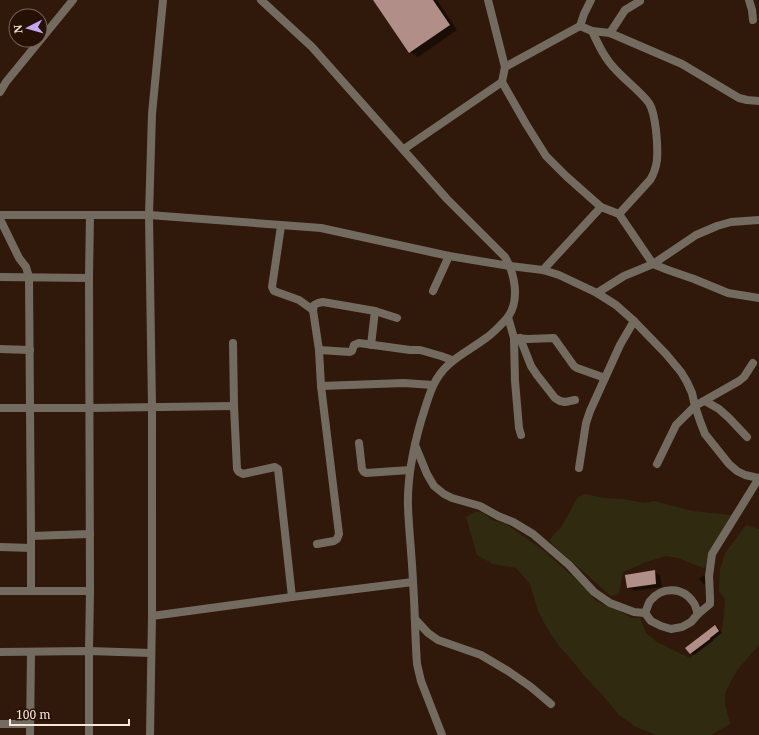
<svg xmlns="http://www.w3.org/2000/svg" width="759" height="735" viewBox="0 0 759 735" font-family="'Noto Serif',serif">
<style>
.green{fill:#302a11}
.shadow{fill:#0007}
.building{fill:#b28e88}
.lines{fill:none;stroke-linecap:round;stroke-linejoin:round}
.minor{stroke:#746b60;stroke-width:8}
</style>
<rect width="100%" height="100%" fill="#30190a"/>
<!-- green -->
<g class="green">
<path d="M585,494L604,498L623,499L645,503L654,501L693,511L731,515L712,547L707,567L703,568L678,558L666,556L649,561L623,572L619,594L611,596L578,567L556,548L549,540L561,527L578,497Z"/>
<path d="M476,511L483,513L492,520L506,524L543,550L581,584L596,601L613,608L632,618H640L646,633L657,642L690,658L721,633L724,617L725,599L719,591L720,569L725,553L746,525L759,529V645L739,668L731,681L725,694V704L730,724L711,735H657L636,727L618,714L605,698L582,673L570,658L559,646L547,628L538,611L530,584L516,568L493,564L477,555L466,517Z"/>
</g>
<!-- shadow -->
<g class="shadow">
<path d="M374,0H437L457,30L418,57L410,52Z"/>
<path d="M654,572L660,575L662,587L634,591L628,587Z"/>
<path d="M704,575L705,576V584L704,585L699,579Z"/>
<path d="M715,626L718,628L722,633L713,640V641L694,655L691,653Z"/>
</g>
<!-- building -->
<g class="building">
<path d="M373,0H433L450,25L409,53Z"/>
<path d="M655,570L656,584L627,588L625,575Z"/>
<path d="M715,625L719,631L710,638V639L690,654L685,648Z"/>
</g>
<g class="lines">
<!-- minor -->
<g class="minor">
<path d="M261,0L312,47L447,199L505,257C515,274 520,300 508,317C504,322 491,335 486,338C466,353 444,361 433,386C428,397 425,409 421,421C413,449 407,477 408,507C409,532 412,557 413,582C415,609 415,637 417,664L421,681L442,735"/>
<path d="M488,0L505,67L502,82L526,124L546,156L566,176L601,207L543,270"/>
<path d="M749,0L752,10L753,20"/>
<path d="M580,26L592,31C599,46 605,59 616,70C625,80 641,92 649,103C656,114 658,146 657,160C656,167 654,174 650,180L619,214"/>
<path d="M592,31L610,33L682,64L739,98L747,100L759,101"/>
<path d="M610,33L625,10L640,1"/>
<path d="M505,67L580,26L584,14L591,0"/>
<path d="M0,92L6,82L73,0"/>
<path d="M404,149L502,82"/>
<path d="M601,207L619,214L653,264L668,270L694,279L728,293L759,298"/>
<path d="M0,215H149L321,228L449,256L510,266L543,270L559,275L597,293L616,305L634,321L666,354L681,372L687,382L692,393L695,406L700,421L705,434L729,464L737,471L745,475L759,478"/>
<path d="M0,219L19,258L26,267L29,277L31,536L90,534"/>
<path d="M281,226L272,287L274,291L299,300L313,310"/>
<path d="M0,277L89,278"/>
<path d="M433,291L449,256"/>
<path d="M597,293L624,276L653,264L696,235L717,226L731,222L759,220"/>
<path d="M508,317L514,338L515,381L519,428L521,435"/>
<path d="M514,338L528,339L554,338L574,366L577,368L605,378"/>
<path d="M520,338L531,366L537,375L555,398L560,401L565,402L575,400"/>
<path d="M233,343L234,406L237,469L239,472L243,474L275,467L278,469L292,597"/>
<path d="M371,345L375,311"/>
<path d="M0,349L30,350"/>
<path d="M319,350L350,352L352,351L354,345L359,343L410,350H420L441,356L452,360"/>
<path d="M321,386L404,383L433,385"/>
<path d="M705,401L719,409L729,418L747,437"/>
<path d="M0,408H89L234,406"/>
<path d="M359,443L362,469L364,472L366,473L410,470"/>
<path d="M415,445L427,474L434,486L444,494L452,498L480,506L498,516L513,522L533,534L569,565L594,592L610,603L634,612L645,613"/>
<path d="M657,464L676,425L695,406L739,381L744,377L753,363"/>
<path d="M579,468L586,423L590,411L620,345L634,321"/>
<path d="M31,536V591"/>
<path d="M317,544L334,541L337,539L339,534L321,386L319,350L313,310L314,305L318,303L323,302L375,311L397,318"/>
<path d="M0,547L31,548"/>
<path d="M0,591H90"/>
<path d="M645,613L651,621L661,626L671,629L682,627L691,622L698,614L710,604V597L709,576L712,554L759,478"/>
<path d="M645,613C647,609 648,604 650,601C662,586 683,587 693,602C696,605 696,610 698,614"/>
<path d="M152,616L292,597L413,582"/>
<path d="M415,619L428,633L438,640L481,655L508,671L531,687L551,704"/>
<path d="M0,652L89,651L151,653"/>
<path d="M0,724H30"/>
<path d="M30,735L31,652"/>
<path d="M89,735V651L90,591L89,278L90,215"/>
<path d="M150,735L152,616V407L149,215L152,114L163,0"/>
</g>
</g>
<!-- north arrow -->
<g transform="translate(28 28) rotate(264)"><circle r="19" fill="#261003" stroke="#7a665a"/>
<path d="M0-3L7 15L0 10L-7 15Z" fill="#c5a7f1"/>
<text y="-6" font-size="11" font-weight="bold" text-anchor="middle" fill="#f7e6dd">N</text>
</g>
<!-- scale -->
<path d="M10 719v6h119v-6" fill="none" stroke="#f7e6dd" stroke-width="2"/>
<text x="16" y="719" font-size="12" fill="#f7e6dd" stroke="#261003" stroke-width="3" paint-order="stroke">100 m</text>
</svg>
